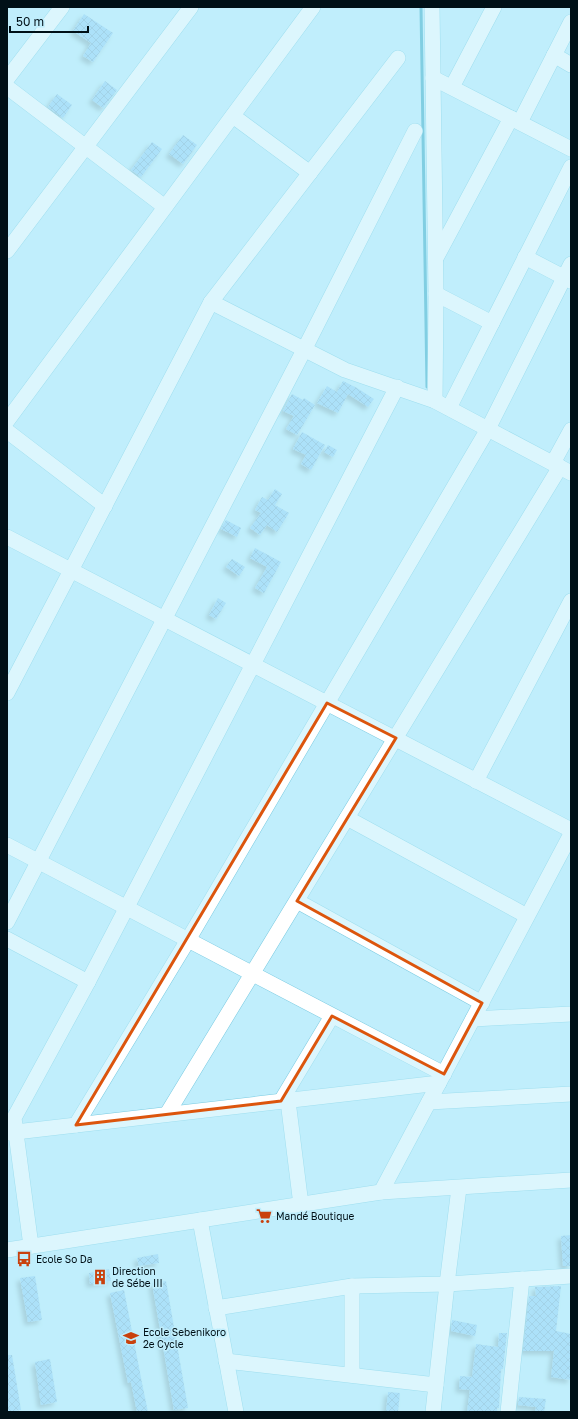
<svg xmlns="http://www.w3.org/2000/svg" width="578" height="1419" viewBox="0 0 578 1419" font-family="'Golos Text',sans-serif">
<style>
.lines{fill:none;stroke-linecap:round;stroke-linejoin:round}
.stream{stroke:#37a7c3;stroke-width:3}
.building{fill:url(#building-cross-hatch);filter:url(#shadow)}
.minor-casing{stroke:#79cae1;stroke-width:16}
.minor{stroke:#fff;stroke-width:15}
.marked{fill:none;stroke:#dc550d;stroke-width:3;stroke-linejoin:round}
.labels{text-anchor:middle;stroke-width:3;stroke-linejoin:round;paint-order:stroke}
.poi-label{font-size:10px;fill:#001017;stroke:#c0eefc;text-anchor:start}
</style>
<defs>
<pattern id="building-cross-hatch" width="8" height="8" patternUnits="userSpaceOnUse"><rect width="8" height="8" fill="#96d0f5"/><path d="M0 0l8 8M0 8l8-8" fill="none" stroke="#80b2d1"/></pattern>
<filter id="shadow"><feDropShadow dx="-3.5" dy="3.5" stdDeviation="2" flood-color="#0004"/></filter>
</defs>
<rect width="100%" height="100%" fill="#c0eefc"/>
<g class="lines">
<!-- stream -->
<path class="stream" d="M421,7L427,387"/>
</g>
<!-- building -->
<g class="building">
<path d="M84,14L113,33L93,62L83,56L91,43L73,31Z"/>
<path d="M105,81L117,90L103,108L92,100Z"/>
<path d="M57,94L72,105L63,118L48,107Z"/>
<path d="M183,135L197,145L183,164L169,154Z"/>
<path d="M152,142L162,149L141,177L131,170Z"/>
<path d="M343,381L357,388L374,399L368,407L348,394L338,413L317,403L327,386L337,392Z"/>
<path d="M292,394L303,400L304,398L315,405L297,435L286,429L294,416L283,411Z"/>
<path d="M302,432L325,445L311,470L301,464L306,455L293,449Z"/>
<path d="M328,445L337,450L333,457L324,452Z"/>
<path d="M275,489L282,494L275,505L289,513L277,532L267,525L260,535L250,528L261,513L255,510L262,497L268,500Z"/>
<path d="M226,520L241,528L237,537L221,529Z"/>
<path d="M255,548L281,562L264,593L255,588L267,567L250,558Z"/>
<path d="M232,559L245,567L239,576L226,567Z"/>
<path d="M218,598L226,603L216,619L209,615Z"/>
<path d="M571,1235V1266H563L561,1236Z"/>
<path d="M158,1254L159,1263L139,1266L137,1258Z"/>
<path d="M109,1269L111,1281L90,1284L89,1273Z"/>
<path d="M35,1276L42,1320L28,1322L20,1278Z"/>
<path d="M166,1281L188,1408L174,1410L152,1283Z"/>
<path d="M561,1286L556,1331L571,1334V1380L551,1377L554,1351H523L529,1296H536L535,1287Z"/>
<path d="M124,1290L143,1388L148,1412H137L131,1382L128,1383L110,1293Z"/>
<path d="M452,1320L477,1325L475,1336L451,1331Z"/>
<path d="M499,1333H507L503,1369H501L499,1408H497V1412H467L470,1390L459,1389L460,1376L472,1377L476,1344L498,1347Z"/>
<path d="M7,1355H12L21,1410L9,1412H7Z"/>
<path d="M50,1359L57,1402L41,1405L35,1362Z"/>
<path d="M388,1392L400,1393L398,1412H386Z"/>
<path d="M519,1397L546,1399L544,1412H535L536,1407L518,1405Z"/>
</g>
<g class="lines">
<defs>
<g id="minor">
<path d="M432,7L436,294L435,401"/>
<path d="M554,55L571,65"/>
<path d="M433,78L571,149"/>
<path d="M7,79L62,7"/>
<path d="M7,87L165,207"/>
<path d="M452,87L494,7"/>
<path d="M233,116L310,173"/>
<path d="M520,122L571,22"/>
<path d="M7,251L191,7"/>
<path d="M525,257L571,281"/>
<path d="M436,258L511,118"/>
<path d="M436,294L492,323"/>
<path d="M211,302L345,370L435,401L571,473"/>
<path d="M449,408L571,167"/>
<path d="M7,421L313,7"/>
<path d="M7,431L105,506"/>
<path d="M553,463L571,430"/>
<path d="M7,537L571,830"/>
<path d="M7,693L211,302L398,58"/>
<path d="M476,781L571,601"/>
<path d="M347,818L527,916"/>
<path d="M7,845L444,1074"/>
<path d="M297,901L482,1003"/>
<path d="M7,922L304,350L415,131"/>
<path d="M7,939L88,982"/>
<path d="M473,1019L571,1014"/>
<path d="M281,1101L332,1016"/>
<path d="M288,1101L301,1205"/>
<path d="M429,1102L571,1094"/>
<path d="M167,1114L560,467"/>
<path d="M76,1125L188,940L488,429L571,264"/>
<path d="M7,1133L439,1083"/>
<path d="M381,1192L571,834"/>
<path d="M200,1220L236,1412"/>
<path d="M31,1246L14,1118L88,982L397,387"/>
<path d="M7,1250L381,1192L571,1180"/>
<path d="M216,1308L352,1286L447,1284L571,1276"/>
<path d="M226,1361L436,1385"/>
<path d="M352,1375V1286"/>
<path d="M433,1412L447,1284L459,1188"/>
<path d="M508,1412L522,1279"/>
</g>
</defs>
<!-- minor casing -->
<use href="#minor" class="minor-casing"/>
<!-- minor -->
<use href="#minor" class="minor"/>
</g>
<!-- marked area -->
<path d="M0 0H578V1419H0ZM327,703L396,738L297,901L482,1003L444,1074L332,1016L281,1101L76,1125Z" fill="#c0eefc" fill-opacity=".55" fill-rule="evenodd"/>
<path class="marked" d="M327,703L396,738L297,901L482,1003L444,1074L332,1016L281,1101L76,1125Z"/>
<!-- icons -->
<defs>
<symbol id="supermarket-bare" viewBox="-9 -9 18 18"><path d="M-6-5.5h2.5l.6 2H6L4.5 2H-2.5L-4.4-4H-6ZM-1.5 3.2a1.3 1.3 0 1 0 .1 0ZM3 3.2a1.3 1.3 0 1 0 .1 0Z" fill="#c9410d" stroke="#c0eefc" stroke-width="2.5" paint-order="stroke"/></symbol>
<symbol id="bus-bare" viewBox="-9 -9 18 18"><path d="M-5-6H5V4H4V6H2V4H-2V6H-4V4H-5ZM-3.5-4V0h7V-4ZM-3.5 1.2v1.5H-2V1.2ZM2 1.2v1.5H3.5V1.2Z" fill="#c9410d" stroke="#c0eefc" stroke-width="2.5" paint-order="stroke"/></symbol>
<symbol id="building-bare" viewBox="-9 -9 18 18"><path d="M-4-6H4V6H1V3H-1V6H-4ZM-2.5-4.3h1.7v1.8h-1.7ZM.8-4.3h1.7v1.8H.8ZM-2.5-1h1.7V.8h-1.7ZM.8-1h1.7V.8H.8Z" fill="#c9410d" stroke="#c0eefc" stroke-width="2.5" paint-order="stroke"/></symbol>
<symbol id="school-bare" viewBox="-9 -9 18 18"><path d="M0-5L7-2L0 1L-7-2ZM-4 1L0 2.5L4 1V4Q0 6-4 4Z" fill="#c9410d" stroke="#c0eefc" stroke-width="2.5" paint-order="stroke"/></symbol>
</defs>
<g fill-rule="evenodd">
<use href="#supermarket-bare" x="253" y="1205" width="22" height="22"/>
<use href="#bus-bare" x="13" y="1248" width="22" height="22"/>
<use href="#building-bare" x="89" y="1266" width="22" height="22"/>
<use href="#school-bare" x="120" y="1327" width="22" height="22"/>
</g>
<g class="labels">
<!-- poi labels -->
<g class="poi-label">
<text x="276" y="1220">Mandé Boutique</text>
<text x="36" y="1263">Ecole So Da</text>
<text x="112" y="1275">Direction<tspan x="112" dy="12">de Sébe III</tspan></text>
<text x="143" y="1336">Ecole Sebenikoro<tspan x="143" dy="12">2e Cycle</tspan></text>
</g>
</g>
<!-- border -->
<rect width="578" height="1419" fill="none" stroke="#001017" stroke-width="16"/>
<!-- scale -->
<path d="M10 26v6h78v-6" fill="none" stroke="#001017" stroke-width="2"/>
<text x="16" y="26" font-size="12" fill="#001017" stroke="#c0eefc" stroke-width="3" paint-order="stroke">50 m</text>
</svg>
